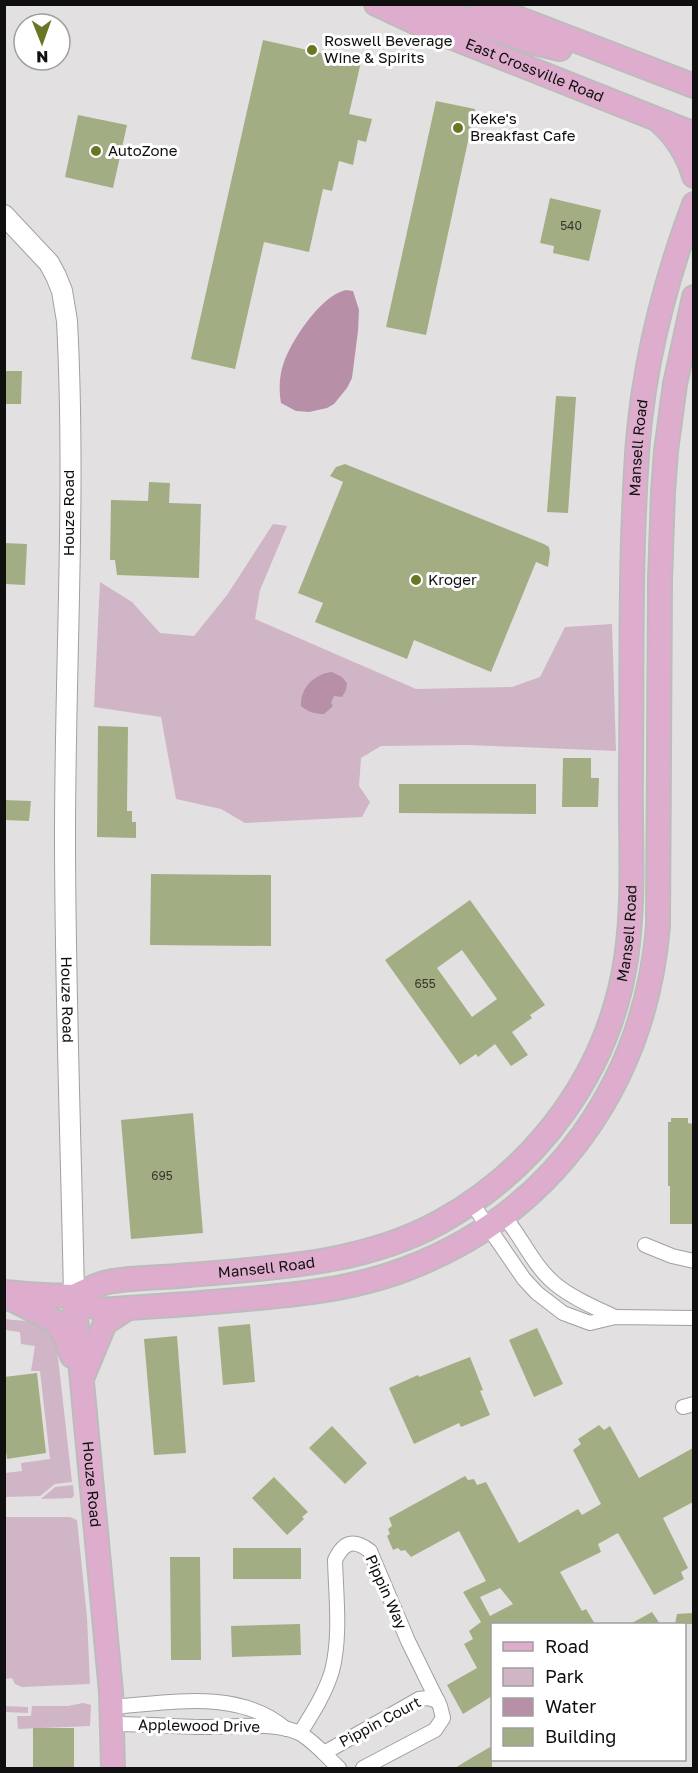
<svg xmlns="http://www.w3.org/2000/svg" width="698" height="1773" viewBox="0 0 698 1773" font-family="'Golos Text',sans-serif">
<style>
.green{fill:#cfb5c5}
.water{fill:#b790a8}
.building{fill:#a3ad84;fill-rule:evenodd}
.lines{fill:none;stroke-linecap:round;stroke-linejoin:round}
.street-casing{stroke:#a29fa1;stroke-width:16}
.secondary-casing{stroke:#a29fa1;stroke-width:22}
.primary-casing{stroke:#bcbcbc;stroke-width:26}
.street{stroke:#fff;stroke-width:14}
.secondary{stroke:#fff;stroke-width:20}
.primary{stroke:#deadcd;stroke-width:22}
.poi-dot{fill:#697724;stroke:#fff;stroke-width:2}
.labels{text-anchor:middle;stroke-width:6;stroke-linejoin:round;paint-order:stroke}
.number-label{font-size:12px;fill:#35362c}
.poi-label{font-size:15px;fill:#100f0f;stroke:#fff;text-anchor:start}
.street-label{font-size:15px;fill:#100f0f;stroke:#fff}
</style>
<rect width="100%" height="100%" fill="#e3e0e2"/>
<!-- green -->
<g class="green">
<path d="M273,524L287,526L260,590L255,619L416,689L512,687L540,677L565,627L612,624L616,751L468,745L381,746L361,758L359,786L370,802L362,817L245,823L221,809L176,799L161,717L94,707L100,582L132,602L160,633L194,636L227,595Z"/>
<path d="M5,1319C30,1322 39,1319 56,1340L72,1482L55,1484L40,1496L5,1497V1473L22,1471L21,1463L50,1459L40,1371H31L35,1346L21,1344L20,1332L5,1330Z"/>
<path d="M73,1485L74,1496L72,1498L41,1499L55,1487Z"/>
<path d="M5,1517H70L77,1520L87,1617L90,1684L22,1687L15,1684L12,1678L5,1679Z"/>
<path d="M83,1703L91,1705L90,1726L18,1729L17,1716H31L32,1706H68Z"/>
<path d="M5,1706L28,1707V1713L5,1712Z"/>
</g>
<!-- water -->
<g class="water">
<path d="M346,290L353,291L359,310L358,331L352,378L347,388L334,404L327,408L309,412L296,411L281,403C279,391 279,377 283,365C290,342 321,295 346,290Z"/>
<path d="M332,672L342,677L347,683L346,690L342,697L334,696L331,703L333,706L324,714C315,714 308,712 301,706C300,688 314,674 332,672Z"/>
</g>
<!-- building -->
<g class="building">
<path d="M263,40L361,62L349,114L372,119L366,142L358,140L353,165L339,161L332,191L323,189L309,252L264,242L235,369L191,359Z"/>
<path d="M436,101L475,109L426,335L386,327Z"/>
<path d="M78,115L127,125L113,188L65,177Z"/>
<path d="M550,198L601,210L589,261L553,253L554,246L540,243Z"/>
<path d="M4,371H22L21,404H4Z"/>
<path d="M556,396L576,397L568,513L547,512Z"/>
<path d="M345,464L544,544L549,547L550,553L548,567L536,562L491,672L414,640L407,659L315,622L323,603L298,593L343,482L330,476L336,467Z"/>
<path d="M149,482L170,483L169,503L201,504L199,578L117,575L115,560H110L111,500L148,501Z"/>
<path d="M4,543L27,544L25,585L4,584Z"/>
<path d="M98,726L128,727L127,811H132V822H136V838L97,837Z"/>
<path d="M563,758H591V778H599L598,807H562Z"/>
<path d="M399,784H536V814L399,813Z"/>
<path d="M4,800L31,801L29,821L4,820Z"/>
<path d="M151,874L271,875V946L150,945Z"/>
<path d="M470,900L545,1005L530,1015L532,1018L512,1032L528,1055L511,1066L495,1044L478,1057L476,1054L460,1065L385,960ZM462,950L497,999L472,1017L437,968Z"/>
<path d="M193,1113L203,1233L131,1239L121,1120Z"/>
<path d="M671,1118H688V1123L693,1124V1224H670V1186H668V1122H671Z"/>
<path d="M250,1324L255,1382L223,1385L218,1327Z"/>
<path d="M537,1328L563,1384L534,1397L509,1340Z"/>
<path d="M177,1336L186,1453L154,1455L144,1339Z"/>
<path d="M470,1357L483,1390L480,1391L490,1415L461,1427L459,1423L414,1444L389,1388L418,1375L419,1377Z"/>
<path d="M37,1373L46,1453L7,1459L4,1437V1377Z"/>
<path d="M599,1425L604,1430L610,1426L639,1478L693,1448V1502L663,1518L688,1568L681,1572L684,1579L654,1595L618,1533L598,1544L601,1552L560,1572L582,1611L586,1609L595,1624H492V1696L463,1714L447,1685L477,1668L464,1644L473,1639L469,1631L481,1622L463,1592L486,1581L459,1531L411,1557L405,1550L401,1551L398,1548L393,1550L387,1536L390,1534L388,1529L392,1526L389,1518L465,1476L468,1480L474,1479L477,1485L486,1482L519,1543L578,1509L582,1515L601,1504L573,1450L581,1444L578,1439ZM500,1588L513,1604L490,1616L480,1597Z"/>
<path d="M332,1426L367,1463L345,1484L309,1448Z"/>
<path d="M274,1477L308,1512L302,1517L304,1519L287,1535L252,1498Z"/>
<rect x="233" y="1548" width="68" height="31"/>
<path d="M170,1557H200L201,1660H171Z"/>
<path d="M652,1612L660,1624H630Z"/>
<path d="M693,1613V1624H675L677,1614Z"/>
<path d="M300,1624L301,1655L232,1657L231,1626Z"/>
<rect x="33" y="1728" width="41" height="40"/>
<path d="M492,1746V1768H455L473,1757Z"/>
</g>
<g class="lines">
<defs>
<g id="street">
<path d="M471,1202L524,1279L537,1293L563,1313L590,1323L615,1317L694,1318"/>
<path d="M503,1215C521,1236 533,1265 554,1283C572,1298 594,1307 615,1317"/>
<path d="M645,1245L672,1256L694,1261"/>
<path d="M683,1407L694,1404"/>
<path d="M112,1707C170,1703 238,1688 286,1729"/>
<path d="M112,1724C140,1724 168,1726 196,1727C224,1728 277,1720 301,1734C316,1743 327,1757 339,1768"/>
<path d="M300,1733C312,1714 325,1694 332,1671C341,1636 336,1596 335,1560C344,1541 354,1539 370,1551L408,1641L440,1706L443,1718L435,1730L363,1768"/>
<path d="M324,1753L419,1699L428,1698L438,1701"/>
</g>
<g id="secondary">
<path id="s1" d="M4,215L49,263L56,276L62,291L67,321C76,492 65,664 65,836C65,989 71,1143 74,1296"/>
</g>
<g id="primary">
<path id="s2" d="M376,4L423,26L694,134"/>
<path d="M481,4L694,86"/>
<path d="M393,12L408,6L425,5L531,42L560,49"/>
<path d="M660,122C676,136 688,156 694,176"/>
<path d="M4,1292C18,1293 32,1295 45,1295C54,1296 64,1295 72,1296C83,1298 91,1308 101,1309C110,1310 120,1308 128,1308C160,1306 192,1304 224,1301C285,1296 349,1291 406,1269C554,1213 645,1082 658,926L660,580L663,492L666,451L675,384L694,297"/>
<path id="s3" d="M74,1296C85,1291 97,1284 108,1282C134,1277 163,1278 189,1275C274,1268 364,1264 440,1222C539,1167 609,1071 626,959C635,899 630,835 631,774C632,673 630,572 636,471C640,380 662,289 694,204"/>
<path id="s4" d="M74,1296L111,1692L113,1768"/>
<path d="M7,1297L55,1321L63,1332L72,1356"/>
<path d="M83,1376L105,1323L128,1308"/>
</g>
</defs>
<!-- street casing -->
<use href="#street" class="street-casing"/>
<!-- secondary casing -->
<use href="#secondary" class="secondary-casing"/>
<!-- primary casing -->
<use href="#primary" class="primary-casing"/>
<!-- street -->
<use href="#street" class="street"/>
<!-- secondary -->
<use href="#secondary" class="secondary"/>
<!-- primary -->
<use href="#primary" class="primary"/>
</g>
<!-- markers -->
<g class="poi-dot">
<circle cx="312" cy="50" r="6"/>
<circle cx="458" cy="128" r="6"/>
<circle cx="96" cy="151" r="6"/>
<circle cx="416" cy="580" r="6"/>
</g>
<g class="labels">
<!-- number labels -->
<g class="number-label">
<text x="571" y="230">540</text>
<text x="425" y="988">655</text>
<text x="162" y="1180">695</text>
</g>
<!-- poi labels -->
<g class="poi-label">
<text x="324" y="46">Roswell Beverage<tspan x="324" dy="17">Wine &amp; Spirits</tspan></text>
<text x="470" y="124">Keke's<tspan x="470" dy="17">Breakfast Cafe</tspan></text>
<text x="108" y="156">AutoZone</text>
<text x="428" y="585">Kroger</text>
</g>
<!-- street labels -->
<g class="street-label">
<text dy="5" stroke="none"><textPath href="#s2" startOffset="172">East Crossville Road</textPath></text>
<text dy="5" stroke="none"><textPath href="#s3" startOffset="1222">Mansell Road</textPath></text>
<text transform="translate(69 513) rotate(-90)" y="5">Houze Road</text>
<text dy="5" stroke="none"><textPath href="#s3" startOffset="736">Mansell Road</textPath></text>
<text dy="5" stroke="none"><textPath href="#s1" startOffset="806">Houze Road</textPath></text>
<text dy="5" stroke="none"><textPath href="#s3" startOffset="196">Mansell Road</textPath></text>
<text dy="5" stroke="none"><textPath href="#s4" startOffset="189">Houze Road</textPath></text>
<text transform="translate(386 1592) rotate(66)" y="5">Pippin Way</text>
<text transform="translate(380 1722) rotate(-28)" y="5">Pippin Court</text>
<text transform="translate(199 1726) rotate(1)" y="5">Applewood Drive</text>
</g>
</g>
<!-- border -->
<rect width="698" height="1773" fill="none" stroke="#100f0f" stroke-width="12"/>
<!-- legend -->
<rect x="491" y="1623" width="195" height="138" fill="#ffffff" stroke="#9f9f9f" stroke-width="1.5"/>
<rect x="503" y="1642" width="30" height="9" fill="#deadcd" stroke="#9f9f9f" stroke-width="1.5"/>
<text x="545" y="1653" font-size="18" fill="#100f0f">Road</text>
<rect x="503" y="1668" width="30" height="18" fill="#cfb5c5" stroke="#9f9f9f" stroke-width="1.5"/>
<text x="545" y="1683" font-size="18" fill="#100f0f">Park</text>
<rect x="503" y="1698" width="30" height="18" fill="#b790a8" stroke="#9f9f9f" stroke-width="1.5"/>
<text x="545" y="1713" font-size="18" fill="#100f0f">Water</text>
<rect x="503" y="1728" width="30" height="18" fill="#a3ad84" stroke="#9f9f9f" stroke-width="1.5"/>
<text x="545" y="1743" font-size="18" fill="#100f0f">Building</text>
<!-- north arrow -->
<g transform="translate(42 42) rotate(179)"><circle r="28" fill="#ffffff" stroke="#9f9f9f" stroke-width="1.5"/>
<path d="M0-4.5L10 22L0 15L-10 22Z" fill="#697724"/>
<text y="-9" font-size="16" font-weight="bold" text-anchor="middle" fill="#100f0f">N</text>
</g>
</svg>
